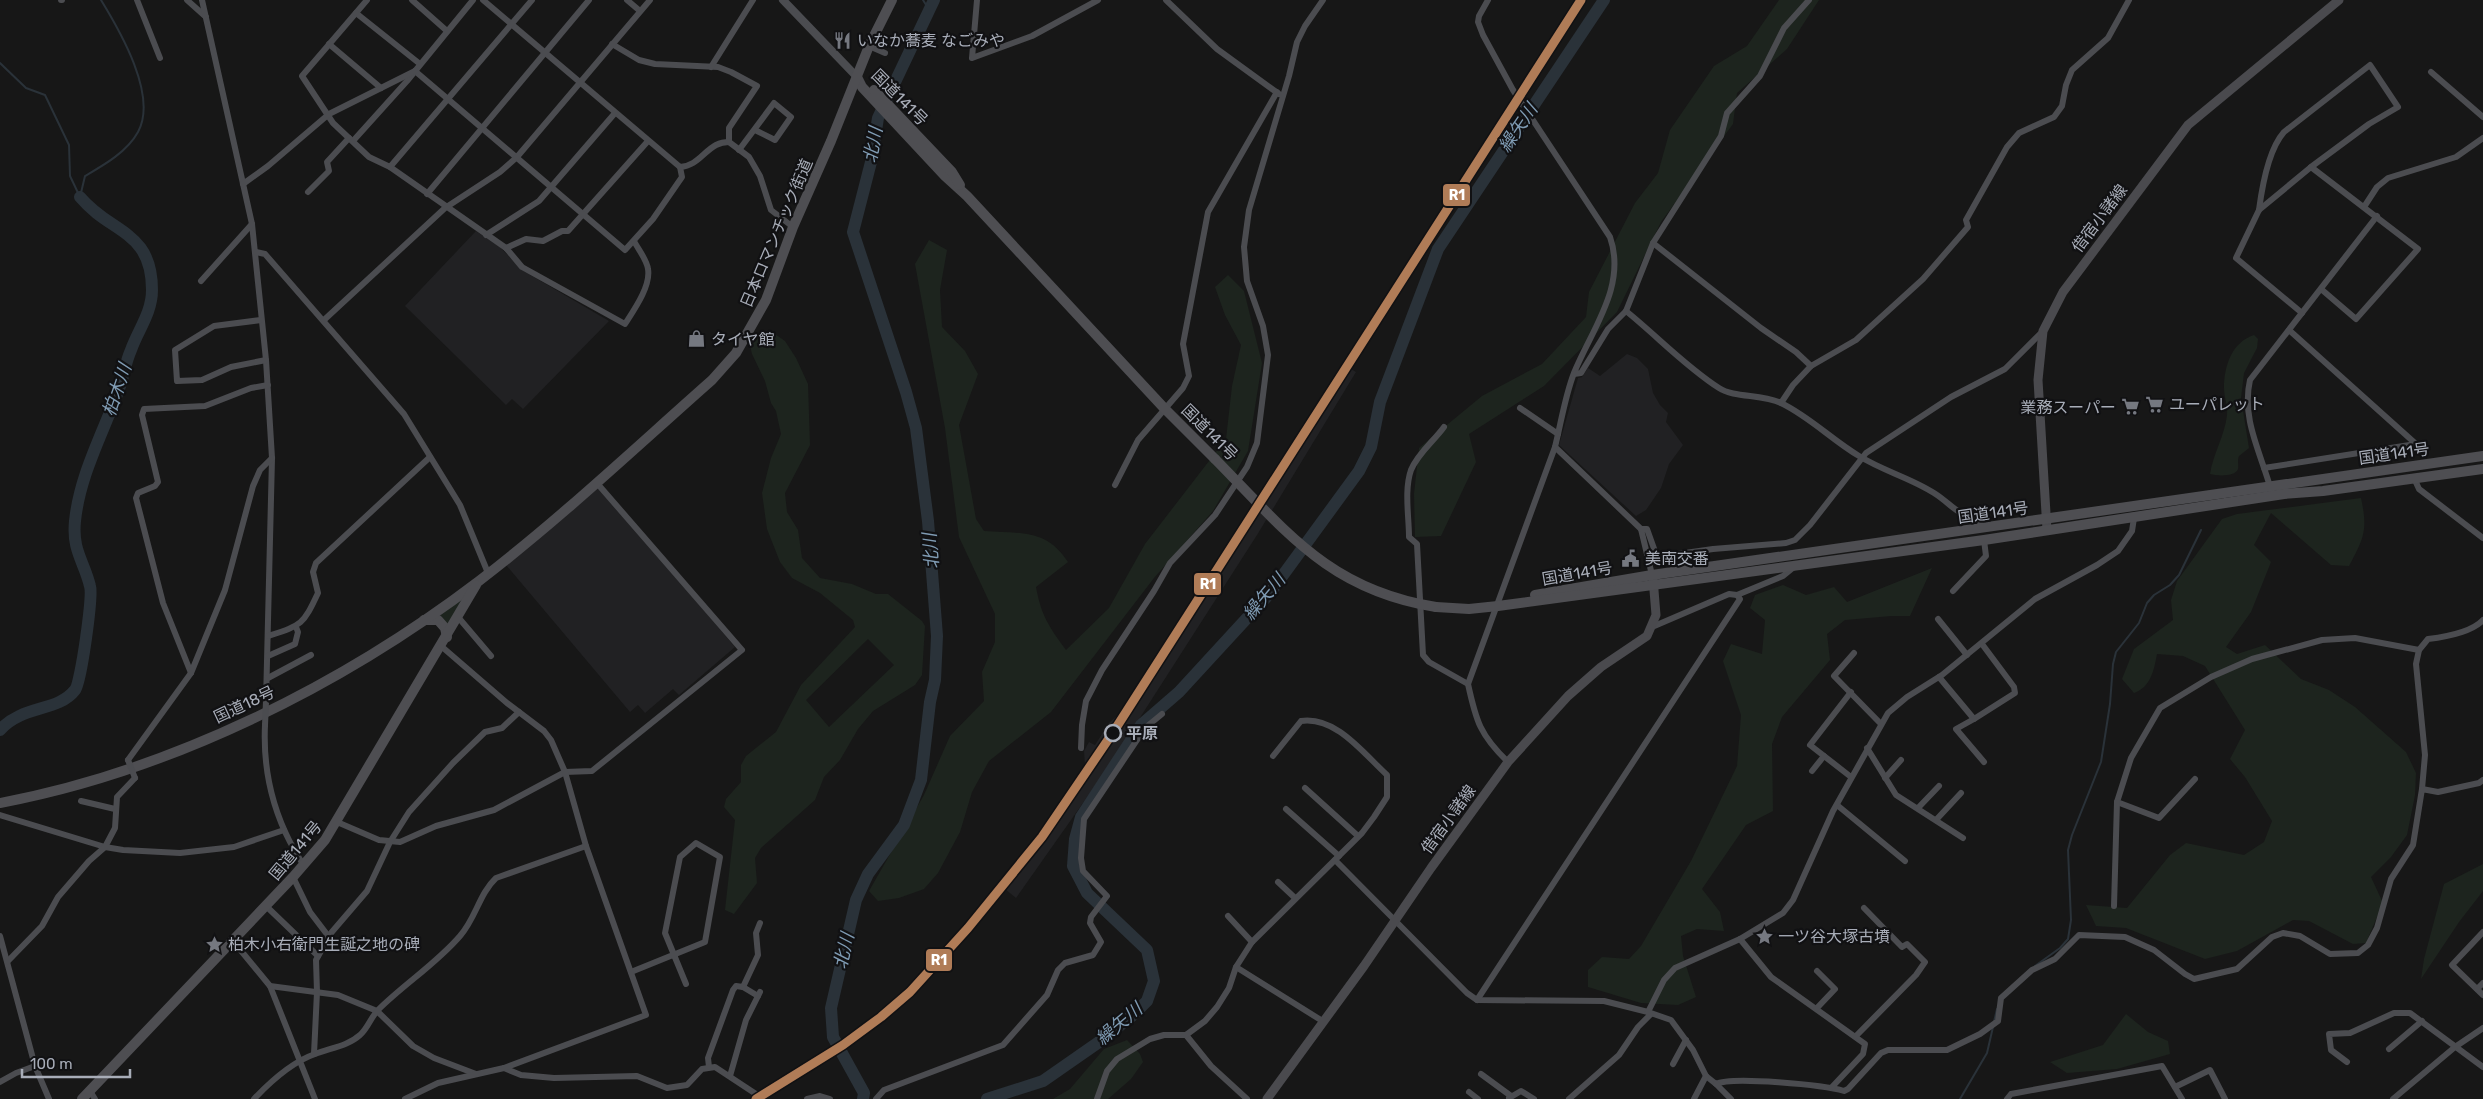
<svg xmlns="http://www.w3.org/2000/svg" width="2483" height="1099" viewBox="0 0 2483 1099" font-family="Rubik,'Noto Sans JP',sans-serif">
<style>
.built{fill:#212123}
.green{fill:#1d241e;fill-rule:evenodd}
.lines{fill:none;stroke-linecap:round;stroke-linejoin:round}
.stream{stroke:#2a3239;stroke-width:2}
.river{stroke:#2a3239;stroke-width:12}
.minor{stroke:#4b4c50;stroke-width:6}
.tertiary{stroke:#4b4c50;stroke-width:8}
.secondary{stroke:#4a4a4e;stroke-width:9}
.trunk{stroke:#4e4e52;stroke-width:10}
.minor-bridge{stroke:#4b4c50;stroke-width:6}
.trunk-bridge{stroke:#4e4e52;stroke-width:10}
.rail-1-casing{stroke:#111113;stroke-width:12}
.rail-1{stroke:#b07c57;stroke-width:9}
.stop-dot{fill:#111113;stroke:#a8adb8;stroke-width:2.5}
.labels{text-anchor:middle;stroke-width:4.5;stroke-linejoin:round;paint-order:stroke}
.poi-label{font-size:16px;fill:#a8adb8;stroke:#111113;text-anchor:start}
.street-label{font-size:16px;fill:#a8adb8;stroke:#111113}
.stop-label{font-size:16px;font-weight:bold;fill:#a8adb8;stroke:#111113;text-anchor:start}
.water-label{font-size:18px;font-style:italic;fill:#7f9bb3;stroke:#111113}
.line-badge{stroke:#111113;stroke-width:2}
.badge-label{font-size:14px;text-anchor:middle;font-weight:bold;fill:#fff}
</style>
<rect width="100%" height="100%" fill="#171717"/>
<!-- built -->
<g class="built">
<path d="M476,231L499,246L522,270L609,321L523,409L512,399L506,405L405,306Z"/>
<path d="M1627,354L1637,358L1648,369L1653,393L1660,405L1668,413L1666,422L1683,445L1669,464L1661,488L1646,510L1636,516L1559,445L1578,378L1582,377L1588,368L1600,376Z"/>
<path d="M1344,365L1356,372L1257,535L1109,766L1016,898L999,884L1065,801L1085,766L1084,751L1089,742L1095,745L1109,723L1122,711Z"/>
<path d="M599,486L735,647L679,695L673,689L645,713L638,705L630,712L506,565Z"/>
</g>
<!-- green -->
<g class="green">
<path d="M1779,0H1819L1787,49L1737,93L1733,124L1661,222L1617,312L1544,386L1469,434L1476,462L1441,536L1415,537L1414,494L1419,448L1482,396L1542,364L1586,317L1589,292L1635,203L1658,173L1670,130L1714,66L1747,46Z"/>
<path d="M929,240L947,250L940,290L942,327L965,351L978,374L959,425L976,519L984,531C1020,534 1046,528 1068,562L1036,587C1041,615 1049,627 1066,650L1109,608L1145,544L1226,439L1232,386L1241,345L1225,315L1215,287L1228,275L1244,291L1262,363L1248,451L1213,511L1154,578L1051,712L989,761L972,792L960,832L938,873L924,889L899,898L878,901L869,891L924,795L950,736L984,701L982,672L995,642V614L959,537L945,428L915,264Z"/>
<path d="M772,332L785,341L796,358L808,384L810,445L785,493L787,512L798,530L802,558L820,578L852,584L876,594H888L922,621L925,626L922,675L915,685L873,711L858,729L840,760L824,777L815,800L761,848L755,858L757,883L734,914L725,910L735,820L724,807L726,799L741,782V765L746,756L776,732L801,685L855,627L853,620L820,593L792,578L780,562L767,529L762,493L771,458L781,434L776,411L771,403L765,381L752,354L750,345L761,334ZM868,639L894,665L829,727L806,700Z"/>
<path d="M2254,335L2258,339L2257,348L2244,373L2241,398L2249,448L2239,456C2237,460 2239,465 2238,469C2235,477 2217,476 2210,474C2213,454 2225,435 2227,415C2228,406 2224,397 2224,388C2224,366 2232,342 2254,335Z"/>
<path d="M2361,498C2368,530 2364,538 2349,566L2331,565L2271,513L2254,545L2271,562L2251,612L2226,647L2237,654L2265,645L2301,679L2329,690L2355,707L2406,752L2416,773L2415,795L2407,835L2391,857L2371,877L2383,903L2366,943L2353,944L2309,921L2293,920L2237,951L2205,959L2126,928L2096,926L2086,905L2127,908L2170,855L2186,843L2244,855L2264,842L2272,821L2245,777L2230,759L2245,730L2205,666L2183,656L2157,654C2154,670 2151,687 2134,693L2122,679L2134,649L2173,620L2171,600L2177,581L2222,519L2237,514Z"/>
<path d="M1932,568L1910,616H1891L1845,620L1827,634L1830,660L1782,717L1772,744L1773,811L1746,825L1702,889L1720,912L1724,931L1697,929L1681,936L1683,956L1696,997L1678,1005L1641,1003L1588,987V970L1602,957L1629,959L1641,946L1691,861L1737,766L1741,715L1723,661L1731,644L1762,654L1765,620L1750,608L1755,595L1783,585L1806,595L1834,587L1847,602Z"/>
<path d="M466,595L447,625L439,616Z"/>
<path d="M2483,864V891L2459,922L2421,979L2424,959L2444,884Z"/>
<path d="M2126,1014L2148,1032L2168,1041L2170,1054L2117,1069L2067,1073L2050,1062L2103,1045Z"/>
<path d="M1127,1040L1140,1054L1143,1062L1131,1079L1108,1099H1053L1070,1089L1104,1049Z"/>
</g>
<g class="lines">
<!-- stream -->
<g class="stream">
<path d="M923,0L928,8V13"/>
<path d="M0,63L26,88L45,95L69,145L70,176L80,197"/>
<path d="M80,197L85,176C104,165 127,152 138,132C158,96 120,31 101,0"/>
<path d="M2035,966L2060,948L2068,939L2071,920L2068,850L2072,835L2101,762L2110,704L2113,664L2116,652L2139,623L2147,603L2154,595L2170,585L2179,575L2201,530"/>
<path d="M1994,1022L1997,1009"/>
<path d="M1960,1099L1987,1053L1993,1027"/>
</g>
<!-- river -->
<g class="river">
<path d="M0,730C22,705 58,712 75,690C81,683 93,596 90,586C84,561 72,551 75,521C80,473 104,432 120,386C124,374 126,361 131,350C138,330 152,313 152,290C152,230 111,234 80,197"/>
<path d="M863,1099L864,1093L833,1037L831,1008L856,900L868,874L904,825L921,780L930,702L935,680L937,636L928,521L916,428L906,392L853,232L871,162L878,118L934,0"/>
<path d="M987,1099L1043,1081L1099,1042L1133,1015L1147,1001L1154,981L1147,950L1087,893L1073,866L1075,839L1081,817L1141,725L1179,692L1270,593L1359,471L1371,447L1380,402L1438,249L1604,0"/>
</g>
<!-- minor -->
<g class="minor">
<path d="M61,0H62"/>
<path d="M137,0L160,58"/>
<path d="M187,0L206,17"/>
<path d="M202,0L252,224L266,360L272,458L266,702"/>
<path d="M367,0L302,76L333,123L369,157L390,167L506,248L526,239L543,241L562,231H568L648,141"/>
<path d="M412,0L447,31"/>
<path d="M483,0L680,167C697,166 703,152 716,145C720,143 725,142 729,142"/>
<path d="M627,0L640,11"/>
<path d="M977,0L972,58L1032,36L1098,0"/>
<path d="M1166,0L1217,49L1279,94"/>
<path d="M1488,0L1479,16L1478,22L1483,35L1513,90L1610,237C1627,286 1592,329 1574,373C1565,396 1561,423 1555,447L1641,529L1652,575"/>
<path d="M356,13L420,64"/>
<path d="M329,44L381,88"/>
<path d="M612,44L639,60L655,64L718,67L731,72L757,86L729,128V142"/>
<path d="M869,46L885,53"/>
<path d="M711,67L753,0"/>
<path d="M415,71L625,250L653,219L682,177L680,167"/>
<path d="M2431,72L2483,117"/>
<path d="M353,141L407,81L473,0"/>
<path d="M729,142L749,157L760,176L771,210L793,227"/>
<path d="M739,150L774,103L791,117L775,140L755,130"/>
<path d="M390,167L532,0"/>
<path d="M243,184L268,166L329,114L415,71"/>
<path d="M308,192L329,171L327,162L349,138"/>
<path d="M427,194L589,0"/>
<path d="M2364,207L2377,187L2388,178L2456,157L2483,138"/>
<path d="M2259,210C2262,187 2269,149 2284,132L2370,65L2398,107L2369,124L2311,167"/>
<path d="M486,235L539,201L615,113"/>
<path d="M1653,243L1761,328L1796,352L1811,366"/>
<path d="M506,248L522,267L625,324C634,310 651,286 648,269C647,260 638,249 634,241"/>
<path d="M256,252L265,254L404,414L460,505L488,573"/>
<path d="M201,281L252,224"/>
<path d="M1626,311C1657,336 1686,367 1719,388C1734,398 1762,394 1781,403C1810,417 1832,440 1859,456C1883,471 1911,478 1934,493C1953,505 1955,515 1979,518L1982,529"/>
<path d="M2302,313L2236,258L2259,210L2311,167L2418,249L2356,319L2321,289"/>
<path d="M261,320L214,326L175,350L177,381L202,380L231,367L266,360"/>
<path d="M324,320L445,208L500,172L517,157L650,0"/>
<path d="M1574,374L1581,373L1608,329L1626,311L1653,243L1721,136L1727,113L1760,76L1784,28L1809,0"/>
<path d="M1781,403L1793,385L1811,366L1856,340L1923,279L1968,227L1966,220L2007,147L2019,133L2054,117L2062,106L2066,85L2072,70L2108,38L2129,0"/>
<path d="M1520,408L1558,434"/>
<path d="M1444,427C1434,441 1418,453 1411,470C1404,490 1409,517 1409,537L1417,544L1423,655L1429,662L1468,684"/>
<path d="M2264,468L2416,444L2289,330"/>
<path d="M2414,478L2419,489L2483,538"/>
<path d="M1115,485L1138,440L1183,388L1189,376L1183,344L1208,212L1277,92"/>
<path d="M2271,490C2261,453 2241,419 2250,380L2377,216"/>
<path d="M1641,529H1647L1657,557L1713,549L1786,543L1795,540L1810,525L1866,453L1951,397L2005,369L2043,331"/>
<path d="M1953,591L1986,556L1984,540"/>
<path d="M1737,595L1783,576L1794,567"/>
<path d="M458,617L491,656"/>
<path d="M1938,619L1967,655"/>
<path d="M268,636C302,625 303,625 318,593L313,572L316,563L430,457"/>
<path d="M1854,653L1834,676L1881,724"/>
<path d="M268,656L295,644L298,632L296,627"/>
<path d="M191,673L163,603L136,498L138,493L155,486L158,482L142,415L144,409L205,406L251,388L268,385"/>
<path d="M1939,677L1974,719L2015,693L2014,687L1982,644"/>
<path d="M268,678L311,655"/>
<path d="M1851,692L1810,745L1851,777"/>
<path d="M1974,719L1956,729L1984,762"/>
<path d="M265,725C263,767 271,805 290,842C295,850 298,858 304,865"/>
<path d="M1081,748L1082,725L1086,701L1102,670L1154,591L1170,563L1215,515L1247,467L1257,443L1268,355L1263,326L1247,281L1244,247L1249,210L1289,76L1297,42L1305,26L1323,0"/>
<path d="M1867,748L1896,795L1963,838"/>
<path d="M128,760L191,673L225,590L253,486L260,470L272,458"/>
<path d="M1508,762C1480,735 1476,721 1468,684L1555,447"/>
<path d="M1812,771L1824,756"/>
<path d="M1885,778L1901,760"/>
<path d="M2195,779L2159,818L2117,802L2131,758L2160,708L2211,677L2252,659L2322,640L2355,638L2419,650"/>
<path d="M1305,788L1358,836"/>
<path d="M2422,789L2425,755L2416,664L2419,650L2428,639C2444,637 2471,633 2483,620"/>
<path d="M81,801L115,809"/>
<path d="M1837,805L1905,861"/>
<path d="M1918,808L1939,786"/>
<path d="M1286,809L1339,856"/>
<path d="M0,815L105,847L123,850L180,853L234,847L284,830"/>
<path d="M1936,820L1961,793"/>
<path d="M337,822L379,840L400,842L436,826L494,810L565,772L592,771L742,650L596,482"/>
<path d="M1335,860L1467,993L1477,1000L1604,1001L1648,1012L1671,1020L1693,1050L1706,1076L1716,1084C1731,1076 1825,1085 1844,1091L1848,1089L1881,1053L1888,1050H1947L1980,1034L1998,1021L2001,998L2032,970L2055,959L2079,935L2125,937L2154,950L2185,974L2194,979L2237,969L2272,937L2283,933L2300,936L2330,954L2358,953L2368,945L2377,928L2391,879L2413,845L2422,789L2438,792L2479,783L2483,780"/>
<path d="M293,877L310,912L329,937"/>
<path d="M1278,882L1295,898"/>
<path d="M266,906L318,956"/>
<path d="M2114,906L2117,802"/>
<path d="M1228,916L1252,942"/>
<path d="M2483,932L2452,965L2483,995"/>
<path d="M0,936L35,1066L49,1099"/>
<path d="M1740,939L1771,977L1865,1044L1863,1054L1832,1087"/>
<path d="M233,941L270,986L315,1099"/>
<path d="M8,961L42,926L58,897L89,861L105,847L115,828L117,797L135,778"/>
<path d="M1236,967L1324,1022"/>
<path d="M631,972L705,942L720,857L696,843L680,857L665,933L686,984"/>
<path d="M270,986L338,995L377,1011L413,1046L434,1058L476,1074"/>
<path d="M743,987L758,955L756,933L760,923"/>
<path d="M2477,989L2483,983"/>
<path d="M1477,1000L1740,599L1737,595L1729,594L1652,627"/>
<path d="M1817,1008L1835,989L1817,971"/>
<path d="M1648,1012L1664,980L1675,968L1740,939L1783,913L1793,900L1833,811L1888,713L1907,697L1942,675L2035,599L2097,565L2118,551L2132,531L2134,518"/>
<path d="M1186,1035L1211,1066L1247,1099"/>
<path d="M1856,1036L1916,975L1925,962L1907,944L1902,947L1864,908"/>
<path d="M2389,1049L2422,1021"/>
<path d="M314,1054L317,992L316,960L331,933L367,891L390,842L409,812L453,763L485,732L502,728L519,712"/>
<path d="M2347,1062L2331,1050L2329,1034L2350,1033L2394,1013H2410L2483,1067"/>
<path d="M1673,1064L1686,1040"/>
<path d="M709,1067L708,1058L733,990L736,986L743,987L758,996"/>
<path d="M504,1068L521,1075L554,1078L637,1076L667,1088L687,1085L702,1069L715,1067L759,1096"/>
<path d="M1481,1074L1511,1096"/>
<path d="M730,1076L746,1020L760,992"/>
<path d="M0,1082L16,1073L35,1066"/>
<path d="M1716,1084L1731,1099"/>
<path d="M2175,1087L2210,1070L2225,1099"/>
<path d="M90,1091L95,1099"/>
<path d="M1469,1092L1478,1099"/>
<path d="M1509,1098L1521,1091L1534,1099"/>
<path d="M254,1099C270,1082 292,1062 315,1054C330,1048 348,1046 360,1035C368,1028 371,1017 378,1010C404,984 436,964 460,936C476,918 479,894 496,878L586,846"/>
<path d="M405,1099L438,1083L504,1068L646,1015L586,846L565,772L551,740L544,731L507,703L441,646"/>
<path d="M807,1099L820,1096L830,1099"/>
<path d="M876,1099L884,1090L1003,1045L1047,995L1058,970L1065,963L1093,955L1101,942L1090,923L1091,917L1107,896L1083,871L1081,858L1084,819L1145,728L1162,714"/>
<path d="M1097,1099L1107,1071L1117,1059L1150,1039L1164,1035H1186L1205,1021L1217,1007L1229,988L1236,967L1252,942L1362,833L1374,817L1387,797V775C1363,753 1336,716 1301,721L1273,756"/>
<path d="M1569,1099L1619,1055L1638,1027L1651,1014"/>
<path d="M1694,1099L1706,1076"/>
<path d="M2007,1099L2011,1094L2162,1066L2182,1099"/>
<path d="M2393,1099L2455,1047L2483,1028"/>
</g>
<!-- tertiary -->
<path class="tertiary" d="M783,0L857,77"/>
<!-- secondary -->
<g class="secondary">
<path d="M2047,530L2038,380L2043,331L2063,292L2188,125L2339,0"/>
<path d="M1267,1099L1364,966L1431,868L1508,762L1568,696L1601,667L1647,636L1656,615L1653,578"/>
</g>
<!-- trunk -->
<g class="trunk">
<path d="M857,77L862,87L945,176L967,196L1164,408L1215,459"/>
<path d="M874,90L952,172L960,185"/>
<path d="M1535,595L1652,575L2483,456"/>
<path d="M1436,607L1469,609L1498,606L1984,540L2284,494L2323,491L2483,469"/>
<path d="M424,620H438L445,628L447,637"/>
<path d="M0,803C170,771 341,686 479,581C560,519 635,448 712,380L736,353L766,300L793,227L831,141L869,46L892,0"/>
<path d="M82,1099L293,877L325,840L476,585"/>
</g>
<!-- minor-bridge -->
<g class="minor-bridge">
<path d="M265,725L266,702"/>
<path d="M128,760L135,778"/>
</g>
<!-- trunk-bridge -->
<path class="trunk-bridge" d="M1215,459C1286,531 1329,590 1436,607"/>
<defs>
<path id="rail-1" d="M756,1099L843,1045L881,1017L910,992L968,928L1042,837L1114,731L1581,0"/>
</defs>
<!-- rail-1 casing -->
<use href="#rail-1" class="rail-1-casing"/>
<!-- rail-1 -->
<use href="#rail-1" class="rail-1"/>
</g>
<!-- icons -->
<defs>
<symbol id="restaurant-bare" viewBox="-9 -9 18 18"><path d="M-5-6h1v4h1v-4h1v4h1v-4h1v5L-1.5 .5V6h-2V.5L-5-1ZM5-6V6H3V1.5H1.5Q1.5-4 5-6Z" fill="#757880" stroke="#111113" stroke-width="2.5" paint-order="stroke"/></symbol>
<symbol id="shop-bare" viewBox="-9 -9 18 18"><path d="M-5-2.5h2.3a2.7 3.5 0 0 1 5.4 0H5L5.5 6h-11ZM-1.5-2.5h3a1.5 2.3 0 0 0-3 0Z" fill="#757880" stroke="#111113" stroke-width="2.5" paint-order="stroke"/></symbol>
<symbol id="supermarket-bare" viewBox="-9 -9 18 18"><path d="M-6-5.5h2.5l.6 2H6L4.5 2H-2.5L-4.4-4H-6ZM-1.5 3.2a1.3 1.3 0 1 0 .1 0ZM3 3.2a1.3 1.3 0 1 0 .1 0Z" fill="#757880" stroke="#111113" stroke-width="2.5" paint-order="stroke"/></symbol>
<symbol id="civic-bare" viewBox="-9 -9 18 18"><path d="M-.6-6.5H3V-4.5H.6V-3L4-1V1h2V6H-6V1h2V-1L-.6-3ZM-1.2 2.5V6h2.4V2.5Z" fill="#757880" stroke="#111113" stroke-width="2.5" paint-order="stroke"/></symbol>
<symbol id="sight-bare" viewBox="-9 -9 18 18"><path d="M0-6L1.8-2.2L6-1.7L2.9 1.2L3.7 5.4L0 3.3L-3.7 5.4L-2.9 1.2L-6-1.7L-1.8-2.2Z" fill="#757880" stroke="#111113" stroke-width="2.5" paint-order="stroke"/></symbol>
</defs>
<g fill-rule="evenodd">
<use href="#restaurant-bare" x="830" y="28" width="25" height="25"/>
<use href="#shop-bare" x="684" y="326" width="25" height="25"/>
<use href="#supermarket-bare" x="2142" y="392" width="25" height="25"/>
<use href="#supermarket-bare" x="2118" y="394" width="25" height="25"/>
<use href="#civic-bare" x="1618" y="546" width="25" height="25"/>
<use href="#sight-bare" x="1752" y="924" width="25" height="25"/>
<use href="#sight-bare" x="202" y="932" width="25" height="25"/>
</g>
<!-- markers -->
<circle class="stop-dot" cx="1113" cy="733" r="8"/>
<g class="labels">
<!-- poi labels -->
<g class="poi-label">
<text x="857" y="46">いなか蕎麦 なごみや</text>
<text x="711" y="345">タイヤ館</text>
<text x="2169" y="410">ユーパレット</text>
<text x="2116" y="413" text-anchor="end">業務スーパー</text>
<text x="1645" y="564">美南交番</text>
<text x="1778" y="942">一ツ谷大塚古墳</text>
<text x="228" y="950">柏木小右衛門生誕之地の碑</text>
</g>
<!-- street labels -->
<g class="street-label">
<text transform="translate(900 97) rotate(45)" y="6">国道141号</text>
<text transform="translate(2099 218) rotate(-53)" y="6">借宿小諸線</text>
<text transform="translate(776 233) rotate(-67)" y="6">日本ロマンチック街道</text>
<text transform="translate(1210 432) rotate(45)" y="6">国道141号</text>
<text transform="translate(2394 453) rotate(-8)" y="6">国道141号</text>
<text transform="translate(1993 512) rotate(-8)" y="6">国道141号</text>
<text transform="translate(1577 573) rotate(-10)" y="6">国道141号</text>
<text transform="translate(244 704) rotate(-25)" y="6">国道18号</text>
<text transform="translate(1448 819) rotate(-54)" y="6">借宿小諸線</text>
<text transform="translate(295 850) rotate(-50)" y="6">国道141号</text>
</g>
<!-- stop labels -->
<g class="stop-label">
<text x="1126" y="739">平原</text>
</g>
<!-- water labels -->
<g class="water-label">
<text transform="translate(1518 128) rotate(-56)" y="6">繰矢川</text>
<text transform="translate(873 145) rotate(-80)" y="6">北川</text>
<text transform="translate(117 390) rotate(-71)" y="6">柏木川</text>
<text transform="translate(931 551) rotate(-95)" y="6">北川</text>
<text transform="translate(1264 597) rotate(-50)" y="6">繰矢川</text>
<text transform="translate(844 951) rotate(-77)" y="6">北川</text>
<text transform="translate(1119 1024) rotate(-40)" y="6">繰矢川</text>
</g>
</g>
<g class="line-badge">
<rect x="1442" y="183" width="29" height="24" rx="5" fill="#b07c57"/>
<rect x="1193" y="572" width="29" height="24" rx="5" fill="#b07c57"/>
<rect x="925" y="948" width="28" height="24" rx="5" fill="#b07c57"/>
</g>
<g class="badge-label">
<text x="1457" y="200">R1</text>
<text x="1208" y="589">R1</text>
<text x="939" y="965">R1</text>
</g>
<!-- scale -->
<path d="M22 1069v8h108v-8" fill="none" stroke="#a8adb8" stroke-width="2.5"/>
<text x="30" y="1069" font-size="15" fill="#a8adb8" stroke="#111113" stroke-width="4" paint-order="stroke">100 m</text>
</svg>
